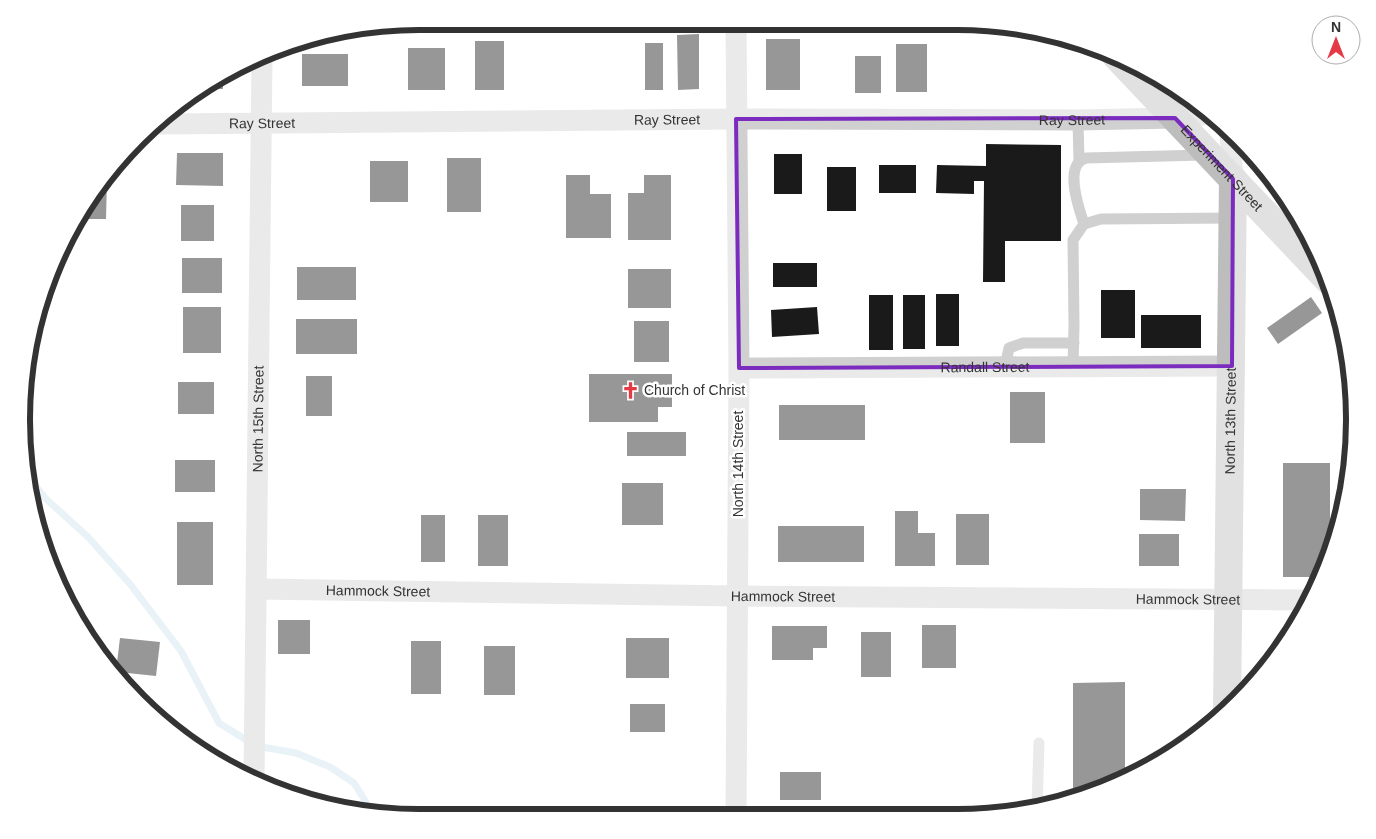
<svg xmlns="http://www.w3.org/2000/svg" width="1376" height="839" viewBox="0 0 1376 839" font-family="Helvetica,sans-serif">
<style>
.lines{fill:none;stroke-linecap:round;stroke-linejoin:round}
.stream{stroke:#cfe2ee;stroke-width:7}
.building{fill:#1a1a1a}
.lane{stroke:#d0d0d0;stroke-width:11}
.street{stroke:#d0d0d0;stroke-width:21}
.secondary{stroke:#bdbdbd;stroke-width:28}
.marked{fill:none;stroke:#7b2cbf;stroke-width:4;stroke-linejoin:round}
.labels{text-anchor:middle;stroke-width:5;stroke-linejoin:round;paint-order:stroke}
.street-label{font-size:14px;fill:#333;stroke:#fff}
.poi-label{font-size:14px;fill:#333;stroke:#fff;text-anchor:start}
.rim{fill:none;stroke:#333;stroke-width:6}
</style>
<rect width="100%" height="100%" fill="#fff"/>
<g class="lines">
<!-- stream -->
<path class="stream" d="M31,480L45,498L88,537L130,584L181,651L219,723L256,746L296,753L330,767L354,783L366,802L364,813"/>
</g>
<!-- building -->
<g class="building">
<path d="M699,34V89L678,90L677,35Z"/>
<rect x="766" y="39" width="34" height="51"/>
<rect x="475" y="41" width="29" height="49"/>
<rect x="645" y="43" width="18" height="47"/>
<rect x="896" y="44" width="31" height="48"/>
<rect x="408" y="48" width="37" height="42"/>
<rect x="302" y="54" width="46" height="32"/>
<rect x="855" y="56" width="26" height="37"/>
<path d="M223,79V89H204L214,84Z"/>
<path d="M986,144L1061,145V241H1005V282H983L984,181H974V194L936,193L937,165L986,166Z"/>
<path d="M177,153H223V186L176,185Z"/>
<rect x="774" y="154" width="28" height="40"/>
<rect x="447" y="158" width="34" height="54"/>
<rect x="370" y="161" width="38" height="41"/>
<rect x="879" y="165" width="37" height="28"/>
<rect x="827" y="167" width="29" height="44"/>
<path d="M566,175H590V194H611V238H566Z"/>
<path d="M644,175H671V240H628V193H644Z"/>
<path d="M107,179L106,219H78L89,198Z"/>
<rect x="181" y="205" width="33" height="36"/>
<rect x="182" y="258" width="40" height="35"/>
<rect x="773" y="263" width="44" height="24"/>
<rect x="297" y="267" width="59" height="33"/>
<rect x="628" y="269" width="43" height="39"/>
<rect x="1101" y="290" width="34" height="48"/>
<rect x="936" y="294" width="23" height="52"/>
<rect x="869" y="295" width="24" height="55"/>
<rect x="903" y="295" width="22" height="54"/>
<path d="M1311,297L1322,313L1278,344L1267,328Z"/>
<rect x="183" y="307" width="38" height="46"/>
<path d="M817,307L819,334L772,337L771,310Z"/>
<rect x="1141" y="315" width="60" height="33"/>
<rect x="296" y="319" width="61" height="35"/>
<rect x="634" y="321" width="35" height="41"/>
<path d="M589,374H672V407H658V422H589Z"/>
<rect x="306" y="376" width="26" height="40"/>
<rect x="178" y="382" width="36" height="32"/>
<rect x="1010" y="392" width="35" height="51"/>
<rect x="779" y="405" width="86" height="35"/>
<rect x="627" y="432" width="59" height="24"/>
<rect x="175" y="460" width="40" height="32"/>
<path d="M1283,463H1330V553L1321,577H1283Z"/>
<rect x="622" y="483" width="41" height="42"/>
<path d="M1140,489H1186L1185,521L1140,520Z"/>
<path d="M895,511H918V533H935V566H895Z"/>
<rect x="956" y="514" width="33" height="51"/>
<rect x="421" y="515" width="24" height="47"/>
<rect x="478" y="515" width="30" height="51"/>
<rect x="177" y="522" width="36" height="63"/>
<rect x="778" y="526" width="86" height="36"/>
<rect x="1139" y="534" width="40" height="32"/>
<rect x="278" y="620" width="32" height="34"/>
<rect x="922" y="625" width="34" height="43"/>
<path d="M772,626H827V648H813V660H772Z"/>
<rect x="861" y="632" width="30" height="45"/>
<path d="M120,638L160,642L156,676L118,672L116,671Z"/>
<rect x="626" y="638" width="43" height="40"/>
<rect x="411" y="641" width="30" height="53"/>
<rect x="484" y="646" width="31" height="49"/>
<path d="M1125,682V777L1073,799V683Z"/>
<rect x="630" y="704" width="35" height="28"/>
<rect x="780" y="772" width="41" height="28"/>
</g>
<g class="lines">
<!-- lane -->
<g class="lane">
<path d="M1078,120L1079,162"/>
<path d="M1084,224C1079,209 1067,175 1079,162C1081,160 1084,159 1086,158L1204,155"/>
<path d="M1005,367L1009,348L1023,343H1074"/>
<path d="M1073,367L1074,325L1073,240L1084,224L1101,219L1233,218"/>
<path d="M1037,808L1039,743"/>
</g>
<!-- street -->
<g class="street">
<path d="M736,23L739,368L736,816"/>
<path id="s1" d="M158,124L736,119L1078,120L1175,118L1210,114"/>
<path d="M1230,133L1233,179"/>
<path id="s2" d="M739,368L1232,366"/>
<path id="s3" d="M257,589L737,596L1311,600"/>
<path id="s4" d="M254,780L262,58"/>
</g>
<!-- secondary -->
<g class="secondary">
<path id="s5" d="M1116,56L1328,280"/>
<path id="s6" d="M1227,710L1233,179"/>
</g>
</g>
<!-- marked area -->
<path d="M0 0H1376V839H0ZM1175,118L1233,179L1232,366L739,368L736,119Z" fill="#fff" fill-opacity=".55" fill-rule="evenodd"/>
<path class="marked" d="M1175,118L1233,179L1232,366L739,368L736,119Z"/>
<!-- icons -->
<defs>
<symbol id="church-bare" viewBox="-9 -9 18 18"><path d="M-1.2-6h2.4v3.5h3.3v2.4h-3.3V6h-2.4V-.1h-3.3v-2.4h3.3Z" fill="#e63946" stroke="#fff" stroke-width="2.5" paint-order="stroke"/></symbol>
</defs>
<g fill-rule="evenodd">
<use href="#church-bare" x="618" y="378" width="25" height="25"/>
</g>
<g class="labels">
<!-- street labels -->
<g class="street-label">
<text dy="5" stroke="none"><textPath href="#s1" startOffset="509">Ray Street</textPath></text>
<text dy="5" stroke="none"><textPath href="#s1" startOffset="914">Ray Street</textPath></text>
<text dy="5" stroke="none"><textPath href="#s1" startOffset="104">Ray Street</textPath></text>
<text dy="5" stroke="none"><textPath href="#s5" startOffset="154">Experiment Street</textPath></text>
<text dy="5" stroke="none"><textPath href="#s2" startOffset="246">Randall Street</textPath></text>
<text dy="5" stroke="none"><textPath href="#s4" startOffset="361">North 15th Street</textPath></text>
<text dy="5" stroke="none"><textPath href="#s6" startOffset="289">North 13th Street</textPath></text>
<text transform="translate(738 464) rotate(-90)" y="5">North 14th Street</text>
<text dy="5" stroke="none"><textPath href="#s3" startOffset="121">Hammock Street</textPath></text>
<text dy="5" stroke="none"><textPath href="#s3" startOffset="526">Hammock Street</textPath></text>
<text dy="5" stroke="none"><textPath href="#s3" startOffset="931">Hammock Street</textPath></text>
</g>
<!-- poi labels -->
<g class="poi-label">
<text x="644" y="395">Church of Christ</text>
</g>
</g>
<!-- crop -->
<path d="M0 0H1376V839H0ZM419 30H957A389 389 0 0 1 1346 419V420A389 389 0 0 1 957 809H419A389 389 0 0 1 30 420V419A389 389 0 0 1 419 30Z" fill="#fff" fill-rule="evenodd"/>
<path class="rim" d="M419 30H957A389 389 0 0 1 1346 419V420A389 389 0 0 1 957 809H419A389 389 0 0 1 30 420V419A389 389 0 0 1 419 30Z"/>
<!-- north arrow -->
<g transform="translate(1336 40)"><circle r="24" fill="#ffffff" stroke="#adadad"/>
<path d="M0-4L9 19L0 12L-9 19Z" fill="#e63946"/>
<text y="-8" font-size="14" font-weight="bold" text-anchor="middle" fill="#333333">N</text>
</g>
</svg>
